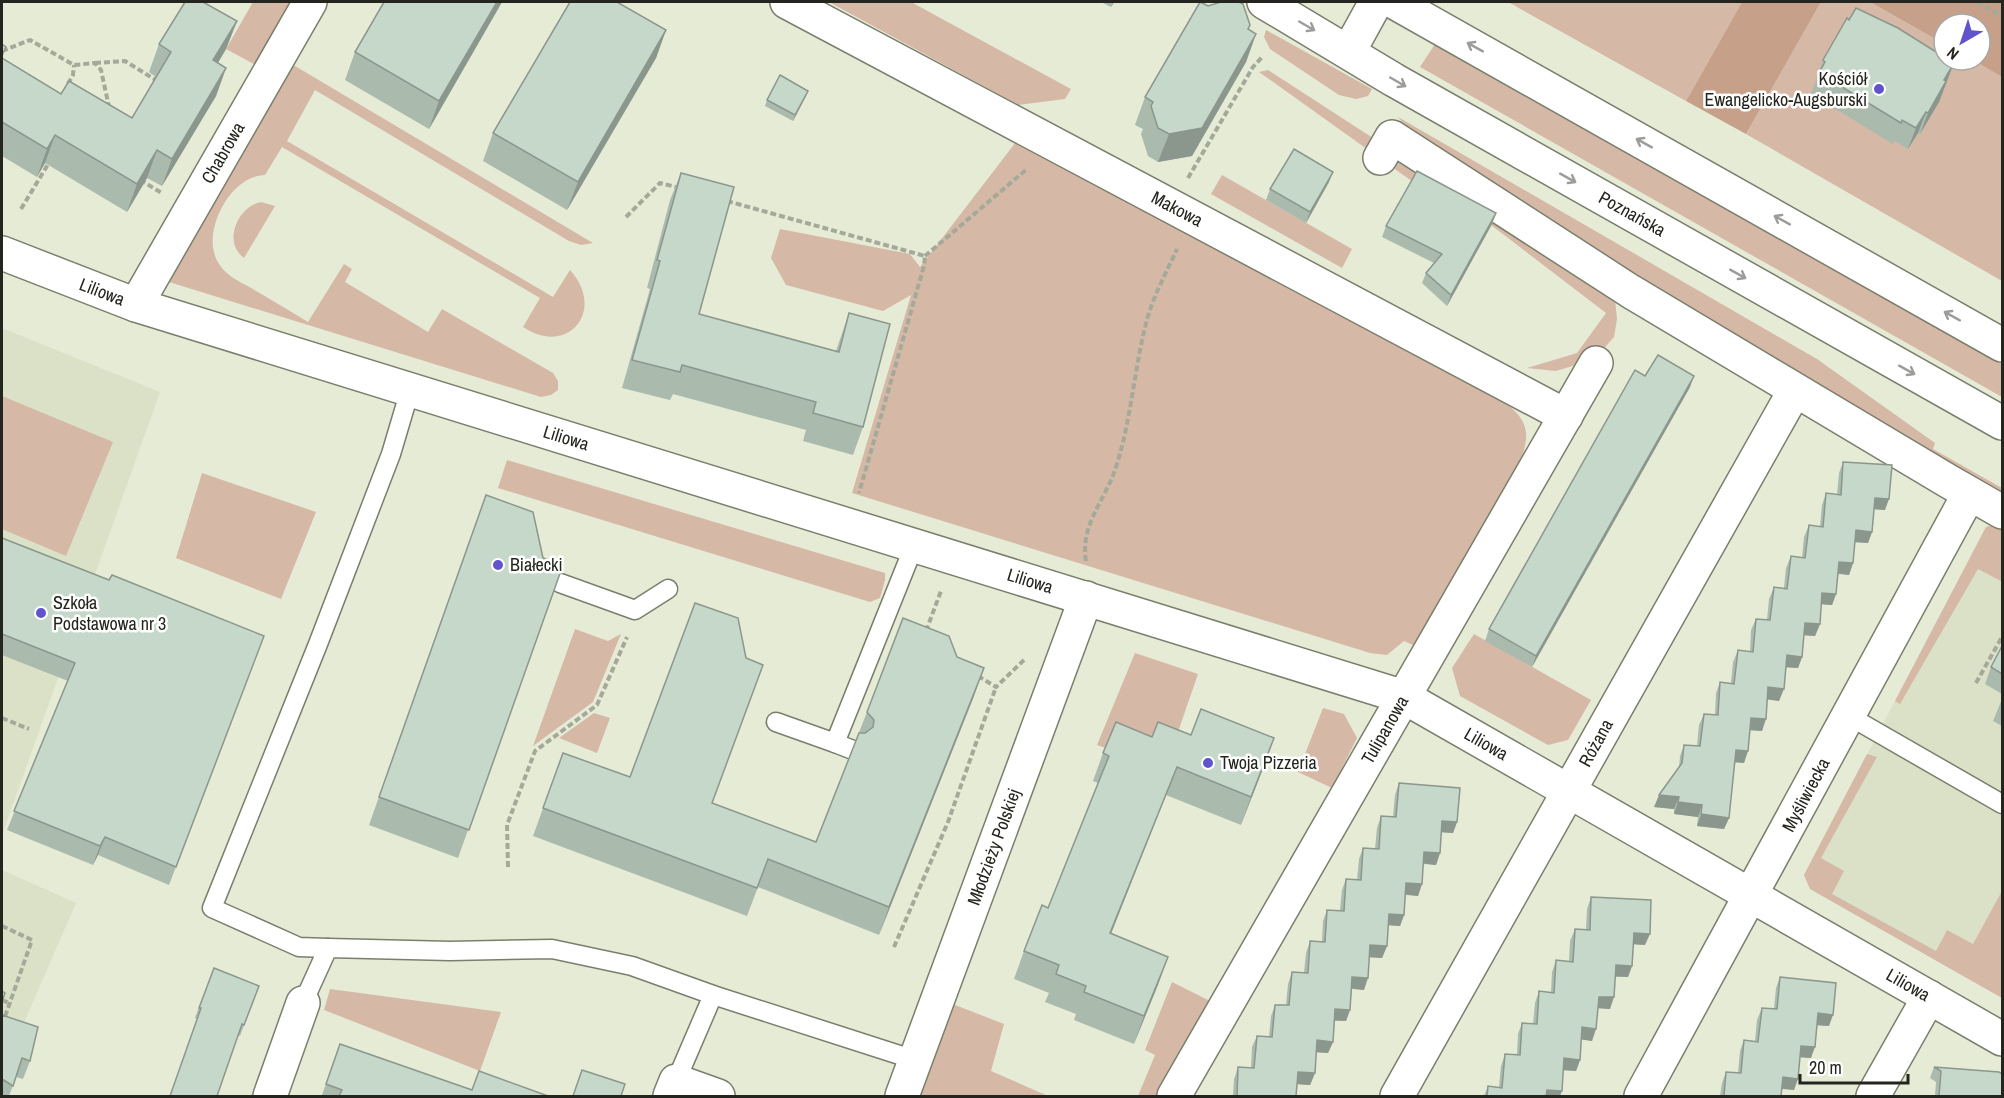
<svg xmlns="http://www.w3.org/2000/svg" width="2004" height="1098" viewBox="0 0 2004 1098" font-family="'Archivo Narrow',sans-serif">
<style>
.built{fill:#dae1c6}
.green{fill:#d6b8a6}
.forest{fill:#c6a089}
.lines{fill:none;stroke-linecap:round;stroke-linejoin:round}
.lane-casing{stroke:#7a7f6d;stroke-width:21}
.street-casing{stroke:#7a7f6d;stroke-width:36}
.secondary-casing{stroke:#7a7f6d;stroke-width:36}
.path{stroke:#a5a999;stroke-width:4;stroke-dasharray:6 3;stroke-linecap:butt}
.lane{stroke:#fff;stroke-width:18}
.street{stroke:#fff;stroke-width:33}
.secondary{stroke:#fff;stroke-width:33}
.wall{fill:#aabaad}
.shaded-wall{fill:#8b978d}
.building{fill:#c6d8c9;stroke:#8b978d;stroke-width:1.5}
.oneway{stroke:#9c9d9a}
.poi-dot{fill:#6053cc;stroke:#fff;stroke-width:2}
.labels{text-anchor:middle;stroke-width:5;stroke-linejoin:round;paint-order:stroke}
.poi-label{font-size:18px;fill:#24251e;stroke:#fff;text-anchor:start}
.street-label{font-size:18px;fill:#24251e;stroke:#fff}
</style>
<rect width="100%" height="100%" fill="#e6ebd6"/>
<!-- built -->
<g class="built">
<path d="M2,328L160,392L2,835Z"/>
<path d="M2002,525V998L1810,889L1804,875L1986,527Z"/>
<path d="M2,870L76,903L2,1073Z"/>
</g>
<!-- green -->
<g class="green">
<path d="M253,2H296L259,67L226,49Z"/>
<path d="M829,2H911L1071,89L1065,99L1018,105Z"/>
<path d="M1508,2H1742L1686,101Z"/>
<path d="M1821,2H1870L1944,44V60H1973L2002,77V281L1746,134Z"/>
<path d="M1266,30L1277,36L1372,89L1368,96L1356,99L1339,95L1270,49L1264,37Z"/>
<path d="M1435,44L2002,364V397L1420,67Z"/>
<path d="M290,63L593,243L581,245L569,241L315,90L287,141L553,297L570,270C607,311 567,357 523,327L540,298L282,147L265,175C247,176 235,187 225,202C211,225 205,255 228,274C236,281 247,285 256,291C274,301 291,312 308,322L344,264L352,269L345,282L428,332L442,309L553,373L558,381V390L551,395L541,397L169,282L168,276Z"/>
<path d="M1268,70L1601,286L1615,299L1617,319L1614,337L1601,352L1582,363L1556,371L1527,368L1577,353L1606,313L1491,225L1413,182L1259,72Z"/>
<path d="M1398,117L1817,359L1935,443L1933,449L2002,488V501L1421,145Z"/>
<path d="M1019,138L1508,405C1533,425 1527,439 1520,466L1415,646L1404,641L1387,655L1370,653L852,493L911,295L883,311L786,285L771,258L780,229L910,254L920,267Z"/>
<path d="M1222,175L1352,249L1342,268L1211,194Z"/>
<path d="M261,202L275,206L244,258C222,242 238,206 261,202Z"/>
<path d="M2,396L113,442L66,556L2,529Z"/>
<path d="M507,460L885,573V580L880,598L870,602L498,488Z"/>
<path d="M202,473L316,512L281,599L176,558Z"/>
<path d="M2000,523L2002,525V577L2001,581L1978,569L1900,704L1895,701L1986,527Z"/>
<path d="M575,629L608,641L621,634L593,702L533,746Z"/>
<path d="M1474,634L1591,700L1568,740L1548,745L1460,696L1452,668Z"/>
<path d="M1135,653L1198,674L1170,755L1141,760L1097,745Z"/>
<path d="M1323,708L1344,714L1357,738L1332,788L1298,772Z"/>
<path d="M594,713L610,718L597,753L559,738Z"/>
<path d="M1867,754L1877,757L1821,858L1844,871L1832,894L1936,951L1947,930L1973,944L2002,891V998L1810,889L1804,875Z"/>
<path d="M1172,982L1210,1001L1160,1096H1138L1155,1055L1145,1050Z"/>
<path d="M330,989L501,1012L480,1071L324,1010Z"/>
<path d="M950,1003L1004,1024L991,1071L1048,1096H917Z"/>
</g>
<!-- forest -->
<g class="forest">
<path d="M1742,2H1821L1746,134L1686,101Z"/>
<path d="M1870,2H2002V77L1973,60H1980V24H1944V44Z"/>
</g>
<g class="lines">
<defs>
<g id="lane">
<path d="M560,583L635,610L668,589"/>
<path d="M1849,716L2002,804"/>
<path d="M776,722L835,743"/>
<path d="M853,750L835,743L914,546"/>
<path d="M328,948L299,947L212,908L318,644L391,454L410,390"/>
<path d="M713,995L915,1060"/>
<path d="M303,1003L328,948L450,951L552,949L632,966L713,995L676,1081"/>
</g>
<g id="street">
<path d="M787,2L1566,416"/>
<path d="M1349,51L1376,2"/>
<path d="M1380,158L1392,137L1630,291L1948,481L2002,512"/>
<path d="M2,253L136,305L1404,697L2002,1039"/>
<path d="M136,305L310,2"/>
<path d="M270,1096L303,1003"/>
<path d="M670,1096L676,1081L718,1096"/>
<path d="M902,1096L1086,598"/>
<path d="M1174,1096L1596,363"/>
<path d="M1397,1096L1795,390"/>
<path d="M1641,1096L1969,494"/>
<path d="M1873,1096L1929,997"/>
</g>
<g id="secondary">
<path d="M1264,2L1394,80L2002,423"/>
<path d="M1394,2L2002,345"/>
</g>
</defs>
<!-- lane casing -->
<use href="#lane" class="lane-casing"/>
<!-- street casing -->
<use href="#street" class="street-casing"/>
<!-- secondary casing -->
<use href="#secondary" class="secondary-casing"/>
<!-- path -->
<g class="path">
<path d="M1977,2L2002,16"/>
<path d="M2,51L30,40L74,65L95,63L101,70L109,107"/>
<path d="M95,63L125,61L159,82"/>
<path d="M68,84L73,75L74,65"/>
<path d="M1188,178L1253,67L1263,56"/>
<path d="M140,180L162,193"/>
<path d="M727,201L925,256L924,266L859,493"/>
<path d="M21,209L50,161"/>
<path d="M626,217L660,183L680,188"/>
<path d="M925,256L1027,169"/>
<path d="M1086,561C1080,524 1105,501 1116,467C1132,418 1134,366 1148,316C1155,293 1167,271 1177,249"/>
<path d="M926,631L941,591"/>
<path d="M978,676L996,687L1025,659"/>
<path d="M1976,683L2002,637"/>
<path d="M2,718L29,729"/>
<path d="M508,867L507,825L535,751L597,705L627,637"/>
<path d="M2,926L32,940L2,1025"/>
<path d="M894,947L948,822L996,687"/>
<path d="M2,1000L11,1004"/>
</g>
<!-- lane -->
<use href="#lane" class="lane"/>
<!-- street -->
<use href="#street" class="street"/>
<!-- secondary -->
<use href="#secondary" class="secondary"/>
</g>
<!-- wall -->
<g class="wall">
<path d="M502,2L429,129L345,80L355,52Z"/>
<path d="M1101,2H1115L1111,7Z"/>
<path d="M237,21L226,49L218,63L226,68L216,96L162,186L147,178L127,212L45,163L37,177L2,156V44L6,47L2,59L61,94L132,118L156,77L149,72L159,44Z"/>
<path d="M1248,29L1256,34L1246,62L1192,156L1158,162L1148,156L1141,134L1143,129L1135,125L1145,97Z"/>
<path d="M666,30L656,58L567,210L483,161L493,133Z"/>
<path d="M1823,60L1946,84L1939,102L1920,134L1918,133L1908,149L1895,141L1893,144L1811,94Z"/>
<path d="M806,96L793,121L765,106L767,100Z"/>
<path d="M681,173L699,314L836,351L849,313L863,427L853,455L803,441L806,430L673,394L670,400L622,388L650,289L647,288L670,200Z"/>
<path d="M1329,182L1306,223L1266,200L1270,189Z"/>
<path d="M1496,213L1492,224L1447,306L1422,283L1426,273L1434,263L1382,237L1386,226Z"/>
<path d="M1645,376L1690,387L1532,667L1485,641L1489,629Z"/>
<path d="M1843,462L1885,510L1874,509L1872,532L1868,543L1855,542L1853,563L1849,575L1838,574L1836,594L1832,605L1821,604L1820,624L1815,636L1804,635L1802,657L1798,668L1786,667L1779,701L1767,699L1762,731L1750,730L1744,763L1735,762L1729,818L1724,829L1697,826L1698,817L1674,814V809L1654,807L1679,768L1680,756L1684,745L1697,746L1699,725L1704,714L1715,715L1716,693L1720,682L1731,683L1733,662L1738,650L1750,652L1751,630L1756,619L1767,620L1769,599L1774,587L1784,588L1786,568L1791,556L1802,558L1804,537L1809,525L1820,527L1822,505L1826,493L1837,495L1839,473Z"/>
<path d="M486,495L543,558L563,565L458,858L369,825Z"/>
<path d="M2,538L109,580L264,636L169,885L98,855L93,865L7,830L68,681L2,655Z"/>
<path d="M2002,646V694L1985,684L1991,667Z"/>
<path d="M957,657L974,696L879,935L758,887L747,916L533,836L563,753L630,777L713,803L816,842L867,712Z"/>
<path d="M2002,699V726L1993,721Z"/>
<path d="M1191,735L1274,738L1241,825L1166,795L1111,934L1168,957L1134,1044L1074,1020L1076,1014L1045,1002L1049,993L1014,979L1024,951L1048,908L1098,783L1093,781L1103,753L1152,737Z"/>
<path d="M1399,783L1457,822L1453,833L1441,832L1440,853L1436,865L1423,864L1422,884L1418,896L1405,895L1404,915L1400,926L1388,925L1387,946L1382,958L1369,957L1364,990L1352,989L1350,1010L1346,1021H1334L1333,1042L1328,1053L1316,1052L1315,1073L1310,1085L1297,1084L1296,1096H1233L1234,1079L1238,1067L1251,1068L1252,1047L1257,1036L1269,1037L1271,1016L1275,1005H1286L1288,984L1292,972L1304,973L1306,953L1310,941L1322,942L1323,921L1327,910H1340L1342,890L1346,879L1357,880L1359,859L1363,848L1375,849L1377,828L1381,816L1393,817L1395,795Z"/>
<path d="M1591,897L1645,945L1633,944L1632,966L1628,977H1615L1610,1009L1598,1008L1592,1041L1581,1039L1580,1060L1576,1071L1563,1070L1560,1096H1484L1488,1086L1499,1087L1501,1066L1505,1054L1517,1055L1518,1034L1522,1023L1533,1024L1535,1003L1539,991L1551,992L1552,972L1556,960L1569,961L1570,941L1575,929L1586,930L1587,909Z"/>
<path d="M214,968L259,986L240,1036L195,1018Z"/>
<path d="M1780,977L1829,1026L1817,1025L1811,1058L1800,1057L1794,1090L1781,1089V1096H1720L1722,1083L1726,1072L1738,1073L1740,1051L1744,1040L1755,1041L1757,1020L1762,1008L1774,1009L1776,988Z"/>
<path d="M2,1015L30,1061L23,1079L16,1077L9,1096H2Z"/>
<path d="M340,1044L472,1090L548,1096H327L322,1095Z"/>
<path d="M1934,1067L2002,1096H1935L1936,1082L1930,1078Z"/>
</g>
<!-- shaded-wall -->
<g class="shaded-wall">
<path d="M497,2H502L429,129L439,101Z"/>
<path d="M237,21L226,49L203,88L213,60Z"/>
<path d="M666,30L656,58L567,210L578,182Z"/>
<path d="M1256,34L1246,62L1192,156L1158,162L1169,134Z"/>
<path d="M1954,63L1939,102L1920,134L1928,113L1944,80Z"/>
<path d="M226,68L216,96L162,186L172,159Z"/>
<path d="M808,91L806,96L793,121L795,115Z"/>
<path d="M1926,112L1918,133L1908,149L1916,128Z"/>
<path d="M55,135L45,163L37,177L47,149Z"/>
<path d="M157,150L147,178L127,212L137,184Z"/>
<path d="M1333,172L1329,182L1306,223L1310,212Z"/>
<path d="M1496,213L1492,224L1447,306L1451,295Z"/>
<path d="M1694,376L1690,387L1532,667L1536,656Z"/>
<path d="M1875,498L1889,499L1885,510L1871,509Z"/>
<path d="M1856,530L1872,532L1868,543L1852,542Z"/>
<path d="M1839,562L1853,563L1849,575L1835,573Z"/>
<path d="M1822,593L1836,594L1832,605L1818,604Z"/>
<path d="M1805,623L1820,624L1815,636L1801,635Z"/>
<path d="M1787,655L1802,657L1798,668L1783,667Z"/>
<path d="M984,668L974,696L879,935L889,907Z"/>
<path d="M1768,687L1784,689L1779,701L1764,699Z"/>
<path d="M1751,718L1766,719L1762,731L1747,730Z"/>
<path d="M1274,738L1264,766L1241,825L1251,797Z"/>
<path d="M1736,750L1748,751L1744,763L1732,762Z"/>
<path d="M1177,767L1166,795L1100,961L1110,933Z"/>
<path d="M1659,795L1679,797L1674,809L1654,807Z"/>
<path d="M1678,802L1702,805L1698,817L1674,814Z"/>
<path d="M1701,814L1729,818L1724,829L1697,826Z"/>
<path d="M1442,821L1457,822L1453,833L1438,832Z"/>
<path d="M105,837L98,855L93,865L100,846Z"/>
<path d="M1424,852L1440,853L1436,865L1420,863Z"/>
<path d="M1406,883L1422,884L1418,896L1402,894Z"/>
<path d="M1389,914L1404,915L1400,926L1385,925Z"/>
<path d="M1634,933L1650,934L1645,945L1630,944Z"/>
<path d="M1370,945L1387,946L1382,958L1366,957Z"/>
<path d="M1168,957L1158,985L1134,1044L1144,1016Z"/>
<path d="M1616,965L1632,966L1628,977L1612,976Z"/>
<path d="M1352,977L1368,978L1364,990L1348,988Z"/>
<path d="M1599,997H1614L1610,1009L1595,1008Z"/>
<path d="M1335,1009L1350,1010L1346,1021L1331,1020Z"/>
<path d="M1818,1013L1833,1015L1829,1026L1814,1025Z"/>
<path d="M1582,1027L1596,1029L1592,1041L1578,1039Z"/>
<path d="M1317,1040L1333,1042L1328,1053L1313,1052Z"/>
<path d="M1801,1046L1815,1047L1811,1058L1797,1057Z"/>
<path d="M1564,1058L1580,1060L1576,1071L1560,1070Z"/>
<path d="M1298,1072L1315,1073L1310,1085L1294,1084Z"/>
<path d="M1783,1077L1798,1079L1794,1090L1778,1088Z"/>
<path d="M1547,1090L1562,1091L1560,1096H1544Z"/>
</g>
<!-- building -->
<g class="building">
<path d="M185,2H203L237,21L213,60L226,68L172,159L157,150L137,184L55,135L47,149L2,122V58L61,94L69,81L132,118L171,52L159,44Z"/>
<path d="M384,2H497L439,101L355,52Z"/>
<path d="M570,2H617L666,30L578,182L493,133Z"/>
<path d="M1200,2L1208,6L1221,2H1239L1243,4L1250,25L1248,29L1256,34L1202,128L1169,134L1158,128L1151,106L1153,102L1145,97Z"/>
<path d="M1856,8L1898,28L1944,57V60H1948L1954,63L1944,80L1946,81L1928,113L1926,112L1916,128L1902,120L1901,123L1819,73L1825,62L1823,60L1847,18L1849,20Z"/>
<path d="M2,44L6,47L2,55Z"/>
<path d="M780,75L808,91L795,115L767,100Z"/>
<path d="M1294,149L1333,172L1310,212L1270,189Z"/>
<path d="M1417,171L1496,213L1451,295L1426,273L1442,254L1386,226Z"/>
<path d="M681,173L734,187L699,314L839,352L849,313L890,324L863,427L813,413L816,402L682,365L680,372L632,360L660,261L657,260Z"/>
<path d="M1658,355L1694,376L1536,656L1489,629L1635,370L1645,376Z"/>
<path d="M1843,462L1892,465L1889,499L1875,498L1872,532L1856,530L1853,563L1839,562L1836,594L1822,593L1820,624L1805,623L1802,657L1787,655L1784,689L1768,687L1766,719L1751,718L1748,751L1736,750L1729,818L1701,814L1702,805L1678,802L1679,797L1659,795L1682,763L1684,745L1700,746L1704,714L1718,715L1720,682L1734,684L1738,650L1753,652L1756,619L1770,620L1774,587L1787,589L1791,556L1805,558L1809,525L1823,527L1826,493L1841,495Z"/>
<path d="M486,495L533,512L543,558L563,565L469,830L379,797Z"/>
<path d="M2,538L109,580L112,575L264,636L176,867L105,837L100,846L14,811L75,663L2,634Z"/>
<path d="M695,603L738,618L746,658L763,665L712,803L816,842L859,733H865L873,727L874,720L867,712L903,618L949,636L957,657L984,668L889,907L768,859L757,888L543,808L563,753L630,777Z"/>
<path d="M2002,646V674L1991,667Z"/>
<path d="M1201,709L1274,738L1251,797L1177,767L1110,933L1168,957L1144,1016L1084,992L1086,986L1056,974L1059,965L1024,951L1042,905L1048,908L1109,756L1103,753L1116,722L1152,737L1158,722L1191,735Z"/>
<path d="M1399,783L1460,788L1457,822L1442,821L1440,853L1424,852L1422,884L1406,883L1404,915L1389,914L1387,946L1370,945L1368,978L1352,977L1350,1010L1335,1009L1333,1042L1317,1040L1315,1073L1298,1072L1296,1096H1237L1238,1067L1254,1068L1257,1036L1272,1037L1275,1005H1289L1292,972L1308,973L1310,941L1325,942L1327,910L1344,911L1346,879L1361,880L1363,848L1379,849L1381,816L1396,817Z"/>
<path d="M1591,897L1651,900L1650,934L1634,933L1632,966L1616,965L1614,997H1599L1596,1029L1582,1027L1580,1060L1564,1058L1562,1091L1547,1090L1546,1096H1487L1488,1086L1502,1088L1505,1054L1520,1055L1522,1023L1537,1024L1539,991L1554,993L1556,960L1573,962L1575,929L1590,930Z"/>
<path d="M214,968L259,986L244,1025L242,1024L217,1096H170L201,1008H199Z"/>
<path d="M1780,977L1836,983L1833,1015L1818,1013L1815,1047L1801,1046L1798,1079L1783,1077L1781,1096H1724L1726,1072L1741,1073L1744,1040L1758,1042L1762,1008L1777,1009Z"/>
<path d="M2,991L5,993L2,1002Z"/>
<path d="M2,1015L38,1027L30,1061L22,1058L13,1086L2,1079Z"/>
<path d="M340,1044L472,1090L479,1071L548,1096H339L342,1090L326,1084Z"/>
<path d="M1934,1067L1999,1072L2002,1074V1096H1939L1941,1071Z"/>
<path d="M582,1070L625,1084L621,1096H573Z"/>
</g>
<!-- one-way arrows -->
<defs><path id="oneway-shaft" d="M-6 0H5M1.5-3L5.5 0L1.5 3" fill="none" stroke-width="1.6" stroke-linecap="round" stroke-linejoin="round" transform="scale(1.5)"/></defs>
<g class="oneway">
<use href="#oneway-shaft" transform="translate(1307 26) rotate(30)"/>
<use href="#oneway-shaft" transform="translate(1475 47) rotate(-151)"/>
<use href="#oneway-shaft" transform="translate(1398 82) rotate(30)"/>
<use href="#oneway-shaft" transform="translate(1644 143) rotate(-151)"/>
<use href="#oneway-shaft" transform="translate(1568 178) rotate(29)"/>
<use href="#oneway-shaft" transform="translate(1782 220) rotate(-151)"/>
<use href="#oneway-shaft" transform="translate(1738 274) rotate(29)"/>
<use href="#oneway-shaft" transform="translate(1952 316) rotate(-151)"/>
<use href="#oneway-shaft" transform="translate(1907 370) rotate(29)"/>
</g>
<!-- markers -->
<g class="poi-dot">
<circle cx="1879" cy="89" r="6"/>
<circle cx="498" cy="565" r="6"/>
<circle cx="41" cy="613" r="6"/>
<circle cx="1208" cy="763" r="6"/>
</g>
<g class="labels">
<!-- poi labels -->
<g class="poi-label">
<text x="1867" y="85" text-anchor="end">Kościół<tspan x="1867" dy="21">Ewangelicko-Augsburski</tspan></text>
<text x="510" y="571">Białecki</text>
<text x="53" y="609">Szkoła<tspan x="53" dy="21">Podstawowa nr 3</tspan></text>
<text x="1220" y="769">Twoja Pizzeria</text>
</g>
<!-- street labels -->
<g class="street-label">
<text transform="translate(223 153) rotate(-60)" y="6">Chabrowa</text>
<text transform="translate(1177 209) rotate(28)" y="6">Makowa</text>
<text transform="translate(1632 214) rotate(29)" y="6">Poznańska</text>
<text transform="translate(102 292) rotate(21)" y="6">Liliowa</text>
<text transform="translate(566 438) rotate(17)" y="6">Liliowa</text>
<text transform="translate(1030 581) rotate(17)" y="6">Liliowa</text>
<text transform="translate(1385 730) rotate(-60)" y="6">Tulipanowa</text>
<text transform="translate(1596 743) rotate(-61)" y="6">Różana</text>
<text transform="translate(1486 744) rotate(30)" y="6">Liliowa</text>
<text transform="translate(1806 795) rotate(-62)" y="6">Myśliwiecka</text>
<text transform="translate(994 847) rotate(-70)" y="6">Młodzieży Polskiej</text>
<text transform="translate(1908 985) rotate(30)" y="6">Liliowa</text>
</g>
</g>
<!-- border -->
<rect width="2004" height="1098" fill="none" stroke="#24251e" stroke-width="6"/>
<!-- north arrow -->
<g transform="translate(1962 42) rotate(219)"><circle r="28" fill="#ffffff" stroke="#a7a8a5" stroke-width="1.5"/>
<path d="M0-4.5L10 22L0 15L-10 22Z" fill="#6053cc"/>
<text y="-9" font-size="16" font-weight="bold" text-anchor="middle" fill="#24251e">N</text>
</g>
<!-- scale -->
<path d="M1800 1074v9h108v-9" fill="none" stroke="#24251e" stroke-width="3"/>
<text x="1809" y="1074" font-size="18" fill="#24251e" stroke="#ffffff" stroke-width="4.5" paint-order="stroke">20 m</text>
</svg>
